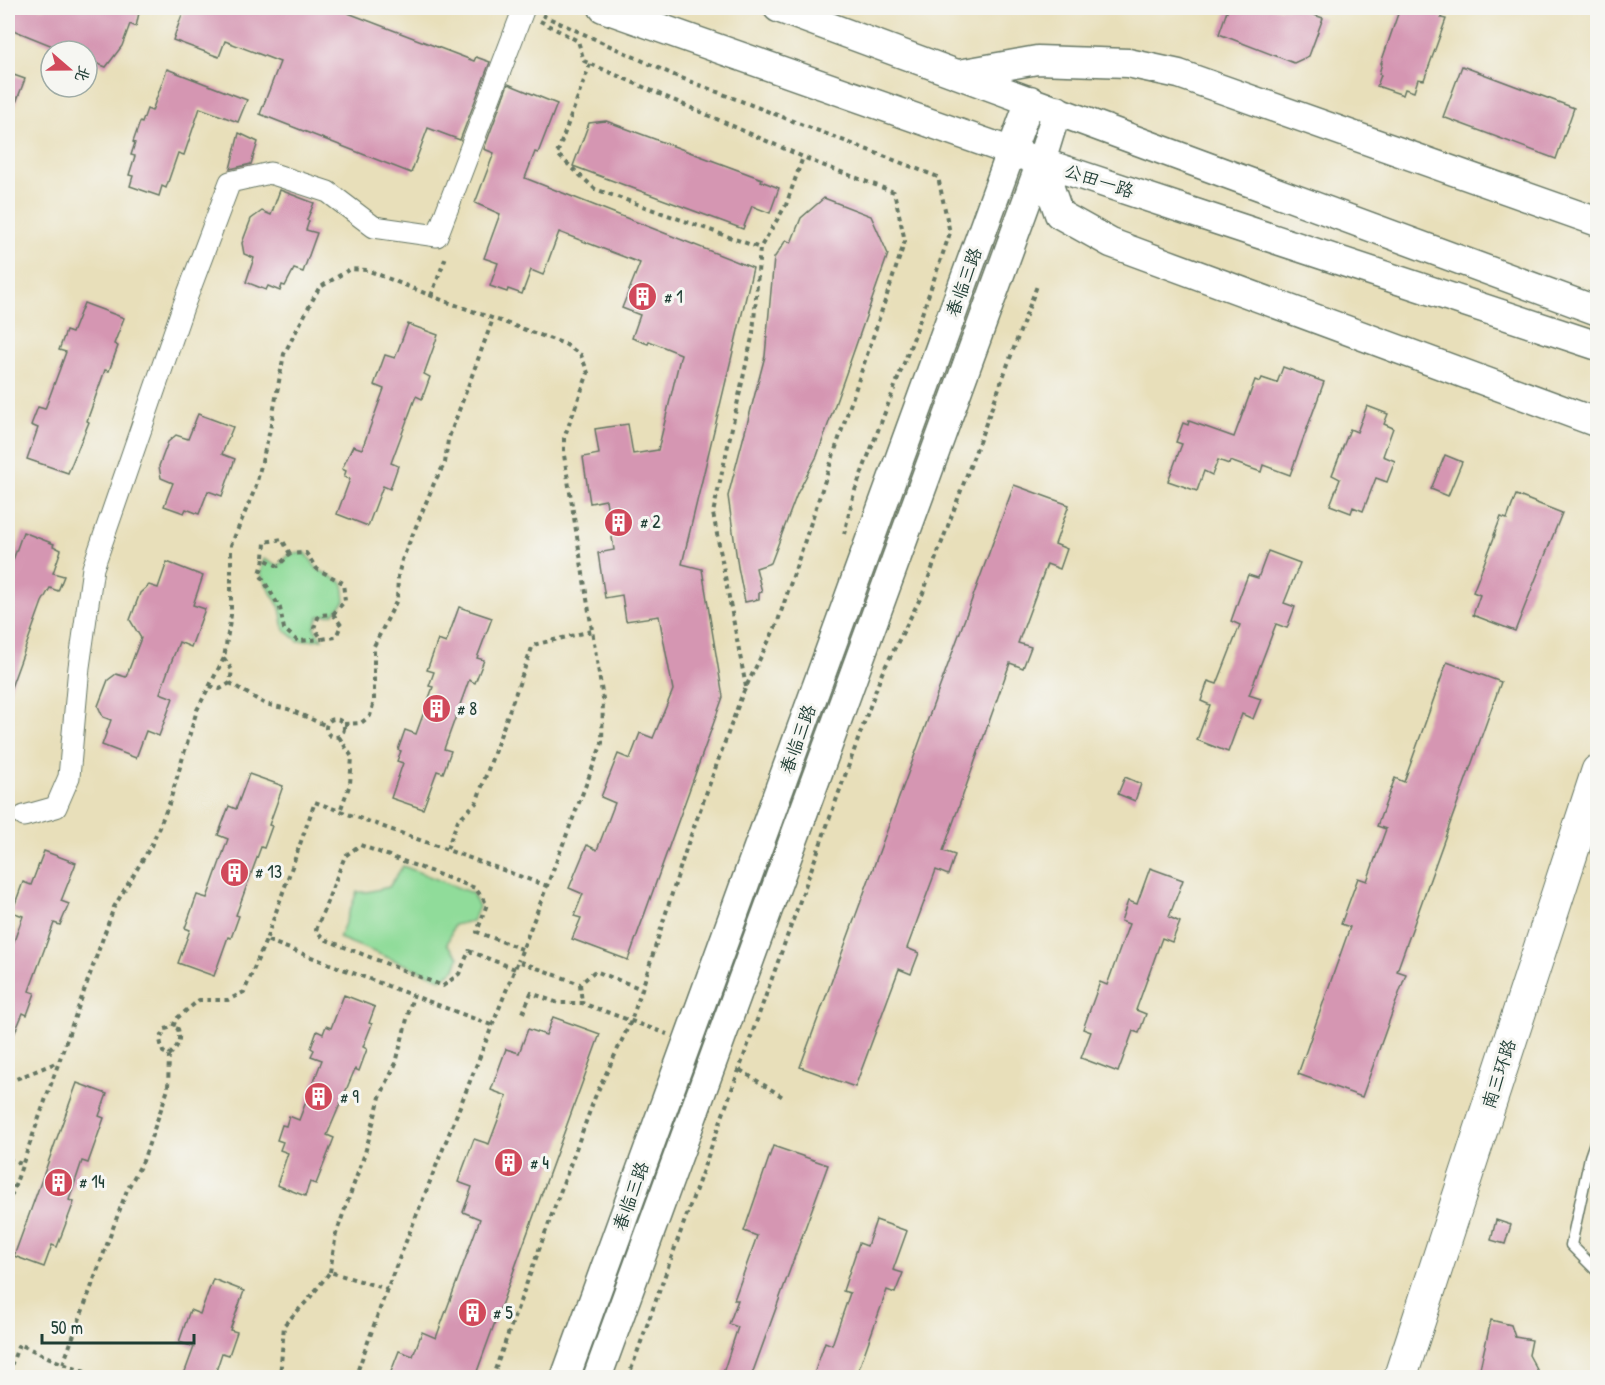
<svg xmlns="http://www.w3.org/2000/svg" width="1605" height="1385" viewBox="0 0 1605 1385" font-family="'Patrick Hand','LXGW WenKai TC',sans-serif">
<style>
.green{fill:#90dc9a;stroke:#588c67;stroke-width:1.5}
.building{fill:#d596b2}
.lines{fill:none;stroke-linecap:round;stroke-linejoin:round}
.lane-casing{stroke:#657663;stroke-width:13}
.street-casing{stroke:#657663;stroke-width:23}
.secondary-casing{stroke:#657663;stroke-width:31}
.highway-casing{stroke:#657663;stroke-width:35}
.path{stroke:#657663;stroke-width:4;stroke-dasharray:4.5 4.5;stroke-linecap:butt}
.lane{stroke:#fff;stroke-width:10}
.street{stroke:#fff;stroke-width:21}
.secondary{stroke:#fff;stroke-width:28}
.highway{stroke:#fff;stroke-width:33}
.labels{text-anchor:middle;stroke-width:6;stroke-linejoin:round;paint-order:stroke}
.street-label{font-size:18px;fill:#1f3d34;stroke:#f6f6f2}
.poi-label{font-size:18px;fill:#1f3d34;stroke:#f6f6f2;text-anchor:start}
</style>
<rect width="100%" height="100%" fill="#f6f6f2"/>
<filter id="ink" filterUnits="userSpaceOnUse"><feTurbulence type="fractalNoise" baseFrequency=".0167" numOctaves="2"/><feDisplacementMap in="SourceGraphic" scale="12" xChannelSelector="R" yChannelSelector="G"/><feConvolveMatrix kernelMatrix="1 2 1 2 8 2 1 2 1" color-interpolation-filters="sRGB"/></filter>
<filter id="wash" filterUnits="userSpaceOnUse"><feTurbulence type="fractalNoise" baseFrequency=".008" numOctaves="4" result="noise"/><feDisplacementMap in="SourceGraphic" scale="24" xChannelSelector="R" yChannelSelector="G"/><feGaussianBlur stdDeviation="1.35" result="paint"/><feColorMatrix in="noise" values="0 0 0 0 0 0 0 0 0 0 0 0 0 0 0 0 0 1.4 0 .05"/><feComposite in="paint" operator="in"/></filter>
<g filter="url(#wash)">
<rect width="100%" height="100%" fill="#e8dfba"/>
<!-- green -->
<g class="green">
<path d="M306,553L317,569L343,583L345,601L333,614L319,616L314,628L322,639L298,641L284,629L280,608L260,574L264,559L278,566L290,554Z"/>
<path d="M403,866L472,893L479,907L472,921L454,925L447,944L459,957L455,969L441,979L339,938L357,892H367L389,887Z"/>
</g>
<g id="blocks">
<!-- building -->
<g class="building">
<path d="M8,8H140L136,27L130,24L122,46L106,67L87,60V51H65L8,28Z"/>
<path d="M189,8H335L474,61L476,57L490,62L460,140L428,128L411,173L260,114L280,62L225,41L219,57L173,40L183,12L187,14Z"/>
<path d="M1228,8H1294L1323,18L1309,56L1294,63L1219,34Z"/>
<path d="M1400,8H1435L1444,10L1441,18L1446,19L1424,80L1418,79L1414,92L1405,89L1403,95L1377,86L1381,75L1379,74L1382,63H1381Z"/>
<path d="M1462,66L1574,108L1556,159L1443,117Z"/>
<path d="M167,69L247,100L238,122L200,108L184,155L178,153L166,188L162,186L159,196L130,186L133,176L129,175L135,156L131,155L135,143L133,142L140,122L142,123L147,109L152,111Z"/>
<path d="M8,73L25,79L9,121H8Z"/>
<path d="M508,84L557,104L538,153L535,152L525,178L753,268L682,564L702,569L723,697L628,960L572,939L581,918L574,916L583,894L569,888L587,845L597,850L615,803L601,797L618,754L630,759L640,733L653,738L673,690L659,616L626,621L622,595L605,598L598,553L614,550L606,500L590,503L583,457L599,454L595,429L628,424L633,454L658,450L681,354L649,341L648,344L632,338L640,315L622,308L640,263L559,232L543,275L531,270L522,294L508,289L507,292L490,286L498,263L484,258L500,214L475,203L494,153L484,149Z"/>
<path d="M606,121L762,179L761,181L779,188L770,213L752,206L743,229L573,166L589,123Z"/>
<path d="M239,133L258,142L251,164L230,169Z"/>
<path d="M280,190L314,203L307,220L309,221L306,230L317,233L303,272L294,269L285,286L282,285L280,291L268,286L266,290L246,282L254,258L244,254L242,243L251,219L262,211L271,215Z"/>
<path d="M824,198L871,216L888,254L817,456L797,494L771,563L756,568L762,592L759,593V599L745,602L738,567L728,496L765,356L774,258L786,240L791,243L801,218Z"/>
<path d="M84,303L124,318L114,344L118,346L109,371L105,370L87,421L89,422L68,473L27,459L38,428L31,425L38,407L45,409L66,352L59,350L66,331L72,333Z"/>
<path d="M408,324L438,335L424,374L430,377L422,399L416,396L391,463L398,466L390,489L383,486L368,526L337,514L350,479L344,477L346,471L342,469L353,446L362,449L384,389L374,385L385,355L395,358Z"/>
<path d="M1283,367L1324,382L1290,475L1263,465L1261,472L1230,461L1229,464L1218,460L1212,475L1204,471L1197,491L1168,481L1182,444L1176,442L1183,423L1188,425L1189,421L1234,437L1255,380L1260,382L1262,378L1277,383Z"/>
<path d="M1367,406L1388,414L1384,424L1393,428L1383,456L1395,461L1387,482L1376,478L1363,511L1353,507L1351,513L1330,505L1340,479L1332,475L1350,429L1357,432Z"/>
<path d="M198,414L233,427L222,454L235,459L222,496L208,491L199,514L186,509L184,513L164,506L173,483L161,478L159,466L168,442L176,435L188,439Z"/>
<path d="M1445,455L1462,462L1448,496L1431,489Z"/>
<path d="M1014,485L1069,505L1055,544L1067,549L1060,569L1047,564L1018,643L1031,647L1023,668L1010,663L943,851L955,855L948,875L936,870L907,948L919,953L911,974L899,969L855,1087L800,1067Z"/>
<path d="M1516,495L1562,513L1515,631L1473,615L1480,595L1473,592L1495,535H1494L1501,517L1507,519Z"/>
<path d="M23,532L54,544L53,546L61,550L53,573L64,576L58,591L50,588L42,602L9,693L8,692V574Z"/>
<path d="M1268,551L1300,563L1284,603L1295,607L1287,628L1276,624L1249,695L1261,699L1253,719L1242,714L1228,752L1197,740L1210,705L1201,701L1208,681L1217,684L1240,625L1231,621L1241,593L1248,575L1258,578Z"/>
<path d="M167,562L203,576L193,605L205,609L191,647L179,642L169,668L160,693L173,698L159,736L146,731L136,758L102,745L111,720L103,717L98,706L108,680L116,674L126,677L141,638L130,620L140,593L149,585L158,588Z"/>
<path d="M459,607L492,618L477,658L484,660L475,683L469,680L444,749L451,751L443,773L437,771L423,809L391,798L403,763L397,761L401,751L398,750L405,730L416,734L433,687L429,686L434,672L427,670L438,640L446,643Z"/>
<path d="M1447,662L1501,682L1397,971L1406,974L1362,1097L1298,1074L1350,927L1341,924L1358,878L1367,881L1386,829L1377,826L1395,778L1404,782Z"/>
<path d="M249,774L283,786L269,825L272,826L264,848L261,847L236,915L239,916L231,938L228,937L214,976L178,963L190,930L185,928L197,895L207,898L228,839L218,835L229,806L236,809Z"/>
<path d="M1125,777L1141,784L1135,801L1118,794Z"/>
<path d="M44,851L76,863L61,901L69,904L60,925L54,923L29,991L35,993L27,1015L23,1013L8,1049V958L23,916L12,912L23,882L31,885Z"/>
<path d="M1150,868L1183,880L1169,917L1180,922L1172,942L1162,938L1136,1010L1146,1014L1139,1033L1133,1031L1118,1072L1081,1058L1091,1032L1083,1029L1100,982L1107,985L1129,924L1121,921L1128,901L1137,904Z"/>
<path d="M344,995L375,1007L369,1023L372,1024L363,1047L367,1049L359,1071L355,1069L327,1135L334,1138L316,1184L310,1182L305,1196L277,1185L288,1153L280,1150L283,1142L277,1140L282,1125L286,1126L289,1116L299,1120L322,1060L311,1056L314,1050L311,1048L317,1031L323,1034L326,1026L331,1028Z"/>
<path d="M553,1017L600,1034L475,1377H389L399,1351L413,1356L422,1332L436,1338L480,1219L463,1212L472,1187L458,1182L474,1139L489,1144L507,1096L491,1090L506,1049L519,1053L528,1029L546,1035Z"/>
<path d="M77,1083L107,1094L99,1116L104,1118L88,1163L82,1161L69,1200L74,1202L57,1247L52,1245L44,1267L14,1256Z"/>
<path d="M773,1146L828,1165L751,1377H735L723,1373L738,1327L729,1324L738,1300H734L757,1236L744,1231Z"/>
<path d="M876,1220L907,1231L893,1270L903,1273L895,1293L887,1290L856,1377H813L825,1342L832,1345L850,1293L843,1291L859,1243L867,1246Z"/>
<path d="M1496,1220L1511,1225L1505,1244L1491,1240Z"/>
<path d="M213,1279L244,1291L230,1330L237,1332L229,1355L222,1353L214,1377H183L194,1347L179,1342L190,1310L200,1314Z"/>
<path d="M1491,1320L1511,1325L1515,1337L1532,1340L1529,1355L1541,1377H1478Z"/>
</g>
</g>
</g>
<g filter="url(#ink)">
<use href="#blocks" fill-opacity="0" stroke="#657663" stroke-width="1.5"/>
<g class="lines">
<defs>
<path id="lane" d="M1598,1134L1590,1157L1571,1245L1598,1272"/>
<path id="street" d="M24,816L56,807L69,777L79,667L93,568L183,307L230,182L270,173L328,192L374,227L437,236L524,8"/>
<g id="secondary">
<path d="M603,8L1041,162L1598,346"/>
<path d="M778,8L1598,311"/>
<path d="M959,74L1037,60L1128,63L1179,74L1598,222"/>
<path d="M1041,162L1059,214L1111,243L1598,423"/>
<path d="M565,1378L1030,100"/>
<path d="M597,1378L1041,162L1057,110"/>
</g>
<path id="highway" d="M1400,1378L1598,771"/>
</defs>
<!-- lane casing -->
<use href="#lane" class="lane-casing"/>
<!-- street casing -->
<use href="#street" class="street-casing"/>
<!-- secondary casing -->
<use href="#secondary" class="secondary-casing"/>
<!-- highway casing -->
<use href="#highway" class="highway-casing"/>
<!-- path -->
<g class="path">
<path d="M542,15L676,76L938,177L950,233L914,337L854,493L844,534"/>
<path d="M540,21L578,41L584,61L817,163L894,192L905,241L777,624L742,695L687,846L642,989"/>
<path d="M590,64L557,154L595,189L760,248"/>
<path d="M431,296L447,254"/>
<path d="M290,554L282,539L265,542L264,559L278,566L290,554L306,553L317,569L343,583L345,601L333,614"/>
<path d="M264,559L260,574L280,608L284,629L298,641L322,639"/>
<path d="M333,614L341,625L336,637L322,639L314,628L319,615Z"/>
<path d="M224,658L232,670L230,683L265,704L288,709L327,726"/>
<path d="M210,686L220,689L230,683"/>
<path d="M746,687L713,513L753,333L760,248L786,205L803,157"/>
<circle cx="335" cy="728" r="9"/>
<path d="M344,724L361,723L370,716L374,701V646L397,600L398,576L402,560L435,481L445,463L448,440L493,319"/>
<path d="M339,737L352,757L350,784L340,811"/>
<path d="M447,849L458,820L476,803L533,645L592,631"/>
<path d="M515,969L469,951L459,974L443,986L324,939L316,930L345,856L360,845L475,888L487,904L477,932L522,949"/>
<path d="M580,984L582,1003"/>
<path d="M523,1013L531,993L558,1003H582L667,1034"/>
<path d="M491,1025L266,940L315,802L547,886"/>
<path d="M169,1055C178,1047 181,1041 178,1029L173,1027"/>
<path d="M740,1070L783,1097"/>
<path d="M8,1081H11L58,1062"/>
<path d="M8,1159L22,1164"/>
<path d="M8,1205L114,907L151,846L169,804L197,710L224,658L231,615V545L255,489L270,430L284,354L319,288L350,269L367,270L447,302L565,344L581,355L588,373L564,438V455L603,699L602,743L518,961"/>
<path d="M330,1272L336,1234L365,1153L380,1097L396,1063L413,995"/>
<path d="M63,1364L127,1190L143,1161L168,1089L169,1055L163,1052L160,1040L165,1029L173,1027L176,1019L199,1000H228L244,992L266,940"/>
<path d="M8,1374L19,1344L63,1364L102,1378"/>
<path d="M280,1378L284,1325L308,1300L330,1272L387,1289"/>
<path d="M355,1378L387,1289L518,961L580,984"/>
<path d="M492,1378L595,1097L631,1021L642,989L595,971L580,984"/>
<path d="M628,1378L882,673L923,593L1038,283"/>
</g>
<!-- lane -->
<use href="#lane" class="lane"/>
<!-- street -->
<use href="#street" class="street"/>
<!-- secondary -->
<use href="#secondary" class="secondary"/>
<!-- highway -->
<use href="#highway" class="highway"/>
</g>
</g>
<!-- icons -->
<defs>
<symbol id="building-disc" viewBox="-11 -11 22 22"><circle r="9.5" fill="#d1495b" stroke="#f6f6f2"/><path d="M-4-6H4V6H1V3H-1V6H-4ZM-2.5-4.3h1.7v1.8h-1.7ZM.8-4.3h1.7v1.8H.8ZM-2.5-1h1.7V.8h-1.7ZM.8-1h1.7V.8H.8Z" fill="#fff"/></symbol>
</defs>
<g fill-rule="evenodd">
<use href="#building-disc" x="626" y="280" width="33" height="33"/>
<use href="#building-disc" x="602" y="506" width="33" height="33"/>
<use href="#building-disc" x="420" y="692" width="33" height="33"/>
<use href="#building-disc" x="218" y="856" width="33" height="33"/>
<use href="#building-disc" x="302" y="1080" width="33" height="33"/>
<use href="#building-disc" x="492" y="1146" width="33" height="33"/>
<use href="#building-disc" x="42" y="1166" width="33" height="33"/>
<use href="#building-disc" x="456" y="1296" width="33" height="33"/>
</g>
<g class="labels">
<!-- street labels -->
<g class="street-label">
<text transform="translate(1099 181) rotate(18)" y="6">公田一路</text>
<text transform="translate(964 282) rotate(-70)" y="6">春临三路</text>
<text transform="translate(798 739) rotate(-70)" y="6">春临三路</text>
<text transform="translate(1499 1074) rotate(-72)" y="6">南三环路</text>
<text transform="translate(631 1196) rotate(-70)" y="6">春临三路</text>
</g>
<!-- poi labels -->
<g class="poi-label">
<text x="664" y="303"># 1</text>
<text x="640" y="528"># 2</text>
<text x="457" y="715"># 8</text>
<text x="255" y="878"># 13</text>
<text x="340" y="1103"># 9</text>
<text x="530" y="1169"># 4</text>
<text x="79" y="1188"># 14</text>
<text x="493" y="1319"># 5</text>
</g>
</g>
<!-- margin -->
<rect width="1605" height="1385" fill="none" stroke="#f6f6f2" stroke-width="30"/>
<!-- north arrow -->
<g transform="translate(69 69) rotate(110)"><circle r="28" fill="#f6f6f2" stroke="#a0aca6" stroke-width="1.5"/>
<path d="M0-4.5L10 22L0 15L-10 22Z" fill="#d1495b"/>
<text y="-9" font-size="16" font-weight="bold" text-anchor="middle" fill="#1f3d34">北</text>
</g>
<!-- scale -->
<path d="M42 1334v9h152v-9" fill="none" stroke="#1f3d34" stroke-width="3"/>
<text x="51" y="1334" font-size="18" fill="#1f3d34" stroke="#f6f6f2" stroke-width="4.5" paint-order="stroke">50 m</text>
</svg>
